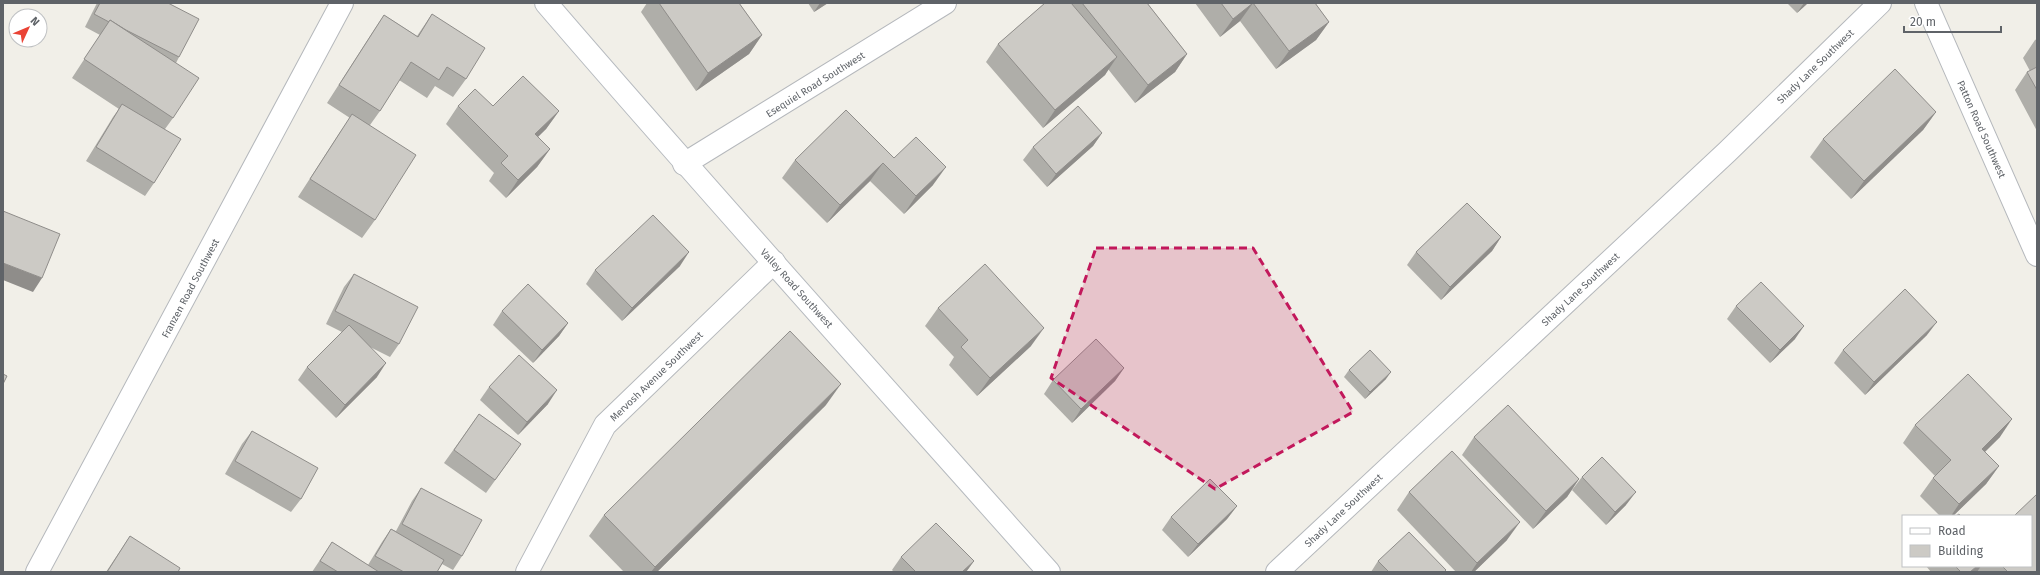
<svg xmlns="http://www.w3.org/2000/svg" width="2040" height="575" viewBox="0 0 2040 575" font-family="'Fira Sans',sans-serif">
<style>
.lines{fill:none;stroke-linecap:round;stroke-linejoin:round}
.street-casing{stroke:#b5b8bc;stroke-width:24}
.secondary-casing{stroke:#b6babf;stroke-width:24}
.street{stroke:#fff;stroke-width:22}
.secondary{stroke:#fff;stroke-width:22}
.wall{fill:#afaea9}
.shaded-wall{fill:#8f8d8a}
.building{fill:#cccac5;stroke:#8f8d8a}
.marked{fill:#c2185b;fill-opacity:0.2;stroke:#c2185b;stroke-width:3;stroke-dasharray:8 5;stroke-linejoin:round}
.labels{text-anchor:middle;stroke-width:3;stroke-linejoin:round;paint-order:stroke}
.street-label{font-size:10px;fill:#5f6368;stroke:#fff}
</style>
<rect width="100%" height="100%" fill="#f1efe8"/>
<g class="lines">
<defs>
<g id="street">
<path d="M1926,3L2037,255"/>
<path d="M684,164L945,3"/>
<path d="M37,572L342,3"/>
<path d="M527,572L605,425L774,262"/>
<path d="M1277,572L1727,152L1880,3"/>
</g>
<path id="secondary" d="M546,3C711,195 881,383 1049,572"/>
</defs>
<!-- street casing -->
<use href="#street" class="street-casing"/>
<!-- secondary casing -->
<use href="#secondary" class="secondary-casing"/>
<!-- street -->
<use href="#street" class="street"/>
<!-- secondary -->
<use href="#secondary" class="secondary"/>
</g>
<!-- wall -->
<g class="wall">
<path d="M97,3H168L179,57L176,63L173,118L165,129L154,183L145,196L86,161L113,117L119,109L72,78L100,35L85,27Z"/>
<path d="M647,3H739L762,35L749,54L696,91L641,12Z"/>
<path d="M808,3H828L814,12Z"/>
<path d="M1045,3H1147L1187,54L1175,72L1135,103L1108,69L1105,75L1043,128L986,62L998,44Z"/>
<path d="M1195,3H1315L1329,22L1316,40L1276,69L1240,21L1220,37Z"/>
<path d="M1787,3H1808L1797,13Z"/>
<path d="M432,14L466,79L453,97L435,86L427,98L399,80L380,111L370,125L375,220L362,238L298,197L340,132L350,118L327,103L372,33L384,15L417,36Z"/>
<path d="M2037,39V131L2015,90L2027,72L2030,71L2023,58L2035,40Z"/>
<path d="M458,106L559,111L546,129L538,137L550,149L537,167L506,198L489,181L494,173L446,124Z"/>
<path d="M1936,112L1923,130L1851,199L1810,157L1823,139Z"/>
<path d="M1102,133L1093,146L1047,187L1023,160L1033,147Z"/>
<path d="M894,158L933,185L904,214L870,181L827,223L782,178L795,160Z"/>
<path d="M1501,237L1492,251L1441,300L1407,265L1416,252Z"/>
<path d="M680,266L622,321L586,284L595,270Z"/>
<path d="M354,274L399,344L390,357L370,347L377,377L336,418L298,380L307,367L342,332L326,324L344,287Z"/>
<path d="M1736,306L1795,339L1770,363L1727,319Z"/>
<path d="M938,308L1031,346L977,396L949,365L954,357L925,326Z"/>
<path d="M502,311L568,323L559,336L533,363L493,325Z"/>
<path d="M1927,335L1865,395L1834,363L1843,350Z"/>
<path d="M1124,368L1115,381L1072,423L1044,394L1053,380Z"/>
<path d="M1349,370L1386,379L1365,399L1344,377Z"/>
<path d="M489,387L548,404L518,435L480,400Z"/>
<path d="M826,405L657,572H624L589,536L604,515Z"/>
<path d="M479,414L521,444L486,493L444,463Z"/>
<path d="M1915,425L2000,437L1985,452L1999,466L1986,484L1953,516H1940L1920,496L1933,478L1935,476L1903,443Z"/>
<path d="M252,431L301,499L291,512L225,474L242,444Z"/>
<path d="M1474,437L1579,479L1567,497L1533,529L1462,455Z"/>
<path d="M1582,477L1626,505L1606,525L1572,490Z"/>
<path d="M421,488L462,556L453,570L442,564L437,572H312L332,542L368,565L382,542L391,529L396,531L412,501Z"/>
<path d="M1409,492L1507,540L1474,572H1456L1397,510Z"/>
<path d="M1237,506L1227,519L1188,557L1162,530L1171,517Z"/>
<path d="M130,536L178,572H106Z"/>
<path d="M901,557L974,561L966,572H894L892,570Z"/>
<path d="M1378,561L1444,572H1371Z"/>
<path d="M1926,566H2031L2037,572H1978V571L1977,572H1931Z"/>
</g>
<!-- shaded-wall -->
<g class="shaded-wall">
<path d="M820,3H828L814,12Z"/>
<path d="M1253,3L1240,21L1220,37L1233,19Z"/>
<path d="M1804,3H1808L1797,13Z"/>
<path d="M1329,22L1316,40L1276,69L1289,51Z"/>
<path d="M762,35L749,54L696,91L708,73Z"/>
<path d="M1187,54L1175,72L1135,103L1148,85Z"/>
<path d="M1117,57L1105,75L1043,128L1055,110Z"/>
<path d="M559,111L546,129L522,152L535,134Z"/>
<path d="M1936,112L1923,130L1851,199L1864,181Z"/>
<path d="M1102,133L1093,146L1047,187L1056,174Z"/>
<path d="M550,149L537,167L506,198L518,180Z"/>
<path d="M883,163L870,181L827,223L840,205Z"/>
<path d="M946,167L933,185L904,214L916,196Z"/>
<path d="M1501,237L1492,251L1441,300L1450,287Z"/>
<path d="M689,252L680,266L622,321L632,308Z"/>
<path d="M3,263L42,278L33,292L3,280Z"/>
<path d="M1937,322L1927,335L1865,395L1874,382Z"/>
<path d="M568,323L559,336L533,363L542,350Z"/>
<path d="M1804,326L1795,339L1770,363L1780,350Z"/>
<path d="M1044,328L1031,346L977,396L990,378Z"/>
<path d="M386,363L377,377L336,418L345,405Z"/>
<path d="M1124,368L1115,381L1072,423L1081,409Z"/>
<path d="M1391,372L1386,379L1365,399L1370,392Z"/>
<path d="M841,384L826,405L657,572H651L655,567Z"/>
<path d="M557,390L548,404L518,435L527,422Z"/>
<path d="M2012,419L2000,437L1969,467L1982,449Z"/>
<path d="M1999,466L1986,484L1953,516H1951L1959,504Z"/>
<path d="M1579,479L1567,497L1533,529L1546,511Z"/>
<path d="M1636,492L1626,505L1606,525L1615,512Z"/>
<path d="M1237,506L1227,519L1188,557L1198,544Z"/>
<path d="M1520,522L1507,540L1474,572H1471L1477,563Z"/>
<path d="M974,561L966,572H962Z"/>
<path d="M1977,566H1981L1977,572H1970Z"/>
</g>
<!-- building -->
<g class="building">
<path d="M100,3H168L199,19L179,57L126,30L110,20L109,22L94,14Z"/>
<path d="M659,3H739L762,35L708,73Z"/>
<path d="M1045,3H1071L1117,57L1055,110L998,44Z"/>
<path d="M1082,3H1147L1187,54L1148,85Z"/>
<path d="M1221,3H1315L1329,22L1289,51L1253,3L1233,19Z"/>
<path d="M432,14L485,48L466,79L447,67L439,80L411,62L380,111L339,85L384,15L418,37Z"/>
<path d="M110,20L199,78L173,118L84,59Z"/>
<path d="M2037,67V90L2027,72Z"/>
<path d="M1895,69L1936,112L1864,181L1823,139Z"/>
<path d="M523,76L559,111L535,134L550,149L518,180L501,163L508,156L458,106L475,89L493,106Z"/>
<path d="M122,104L181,139L154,183L96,147Z"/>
<path d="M1078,106L1102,133L1056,174L1033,147Z"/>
<path d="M846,110L894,158L916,137L946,167L916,196L883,163L840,205L795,160Z"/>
<path d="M352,114L416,155L375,220L310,179Z"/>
<path d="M1467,203L1501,237L1450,287L1416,252Z"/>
<path d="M3,211L60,234L42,278L3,263Z"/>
<path d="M653,215L689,252L632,308L595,270Z"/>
<path d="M985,264L1044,328L990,378L961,347L968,340L938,308Z"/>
<path d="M354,274L418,307L399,344L335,311Z"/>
<path d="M1761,282L1804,326L1780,350L1736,306Z"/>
<path d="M528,284L568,323L542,350L502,311Z"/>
<path d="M1905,289L1937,322L1874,382L1843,350Z"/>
<path d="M349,325L386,363L345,405L307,367Z"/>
<path d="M790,331L841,384L655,567L604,515Z"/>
<path d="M1096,339L1124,368L1081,409L1053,380Z"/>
<path d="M1370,350L1391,372L1370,392L1349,370Z"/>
<path d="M519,355L557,390L527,422L489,387Z"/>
<path d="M3,374L7,376L3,384Z"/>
<path d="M1968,374L2012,419L1982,449L1999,466L1959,504L1933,478L1951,460L1915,425Z"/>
<path d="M1508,405L1579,479L1546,511L1474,437Z"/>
<path d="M479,414L521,444L495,480L454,450Z"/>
<path d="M252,431L318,468L301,499L235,461Z"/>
<path d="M1452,451L1520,522L1477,563L1409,492Z"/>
<path d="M1602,457L1636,492L1615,512L1582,477Z"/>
<path d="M1210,479L1237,506L1198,544L1171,517Z"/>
<path d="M421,488L482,520L462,556L402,524Z"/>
<path d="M2037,494V572H2008L2002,566H2031V516H2014Z"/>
<path d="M1959,514L1961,516H1956Z"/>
<path d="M936,523L974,561L962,572H916L901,557Z"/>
<path d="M391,529L444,560L437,572H404L375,556Z"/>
<path d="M1409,532L1446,570L1444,572H1389L1378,561Z"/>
<path d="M130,536L180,568L178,572H107Z"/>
<path d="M332,542L379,572H338L320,561Z"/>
<path d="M1955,566H1977L1970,572H1961Z"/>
</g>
<!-- marked area -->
<path class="marked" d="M1096,248H1253L1353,412L1215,489L1051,378Z"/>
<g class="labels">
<!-- street labels -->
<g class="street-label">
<text transform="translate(1815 66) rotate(-44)" y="4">Shady Lane Southwest</text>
<text transform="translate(815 84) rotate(-32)" y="4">Esequiel Road Southwest</text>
<text transform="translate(1982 129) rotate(66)" y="4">Patton Road Southwest</text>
<text transform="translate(190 288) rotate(-62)" y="4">Franzen Road Southwest</text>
<text transform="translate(797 288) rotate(48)" y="4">Valley Road Southwest</text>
<text transform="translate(1580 289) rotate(-43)" y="4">Shady Lane Southwest</text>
<text transform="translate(656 376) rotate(-44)" y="4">Mervosh Avenue Southwest</text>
<text transform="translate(1343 510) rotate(-43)" y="4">Shady Lane Southwest</text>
</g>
</g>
<!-- border -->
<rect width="2040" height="575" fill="none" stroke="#5f6368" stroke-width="8"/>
<!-- legend -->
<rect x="1902" y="515" width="130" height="52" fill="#ffffff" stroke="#bfc1c3"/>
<rect x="1910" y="528" width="20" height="6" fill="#ffffff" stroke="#bfc1c3"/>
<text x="1938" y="535" font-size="12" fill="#5f6368">Road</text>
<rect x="1910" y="545" width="20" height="12" fill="#cccac5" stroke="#bfc1c3"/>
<text x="1938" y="555" font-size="12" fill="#5f6368">Building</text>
<!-- north arrow -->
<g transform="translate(28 28) rotate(46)"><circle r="19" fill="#ffffff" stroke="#bfc1c3"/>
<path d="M0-3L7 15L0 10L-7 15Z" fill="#ea4335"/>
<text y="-6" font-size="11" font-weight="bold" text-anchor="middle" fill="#5f6368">N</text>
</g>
<!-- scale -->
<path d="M1904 26v6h97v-6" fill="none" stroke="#5f6368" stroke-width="2"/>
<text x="1910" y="26" font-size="12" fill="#5f6368" stroke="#ffffff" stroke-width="3" paint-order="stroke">20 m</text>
</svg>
